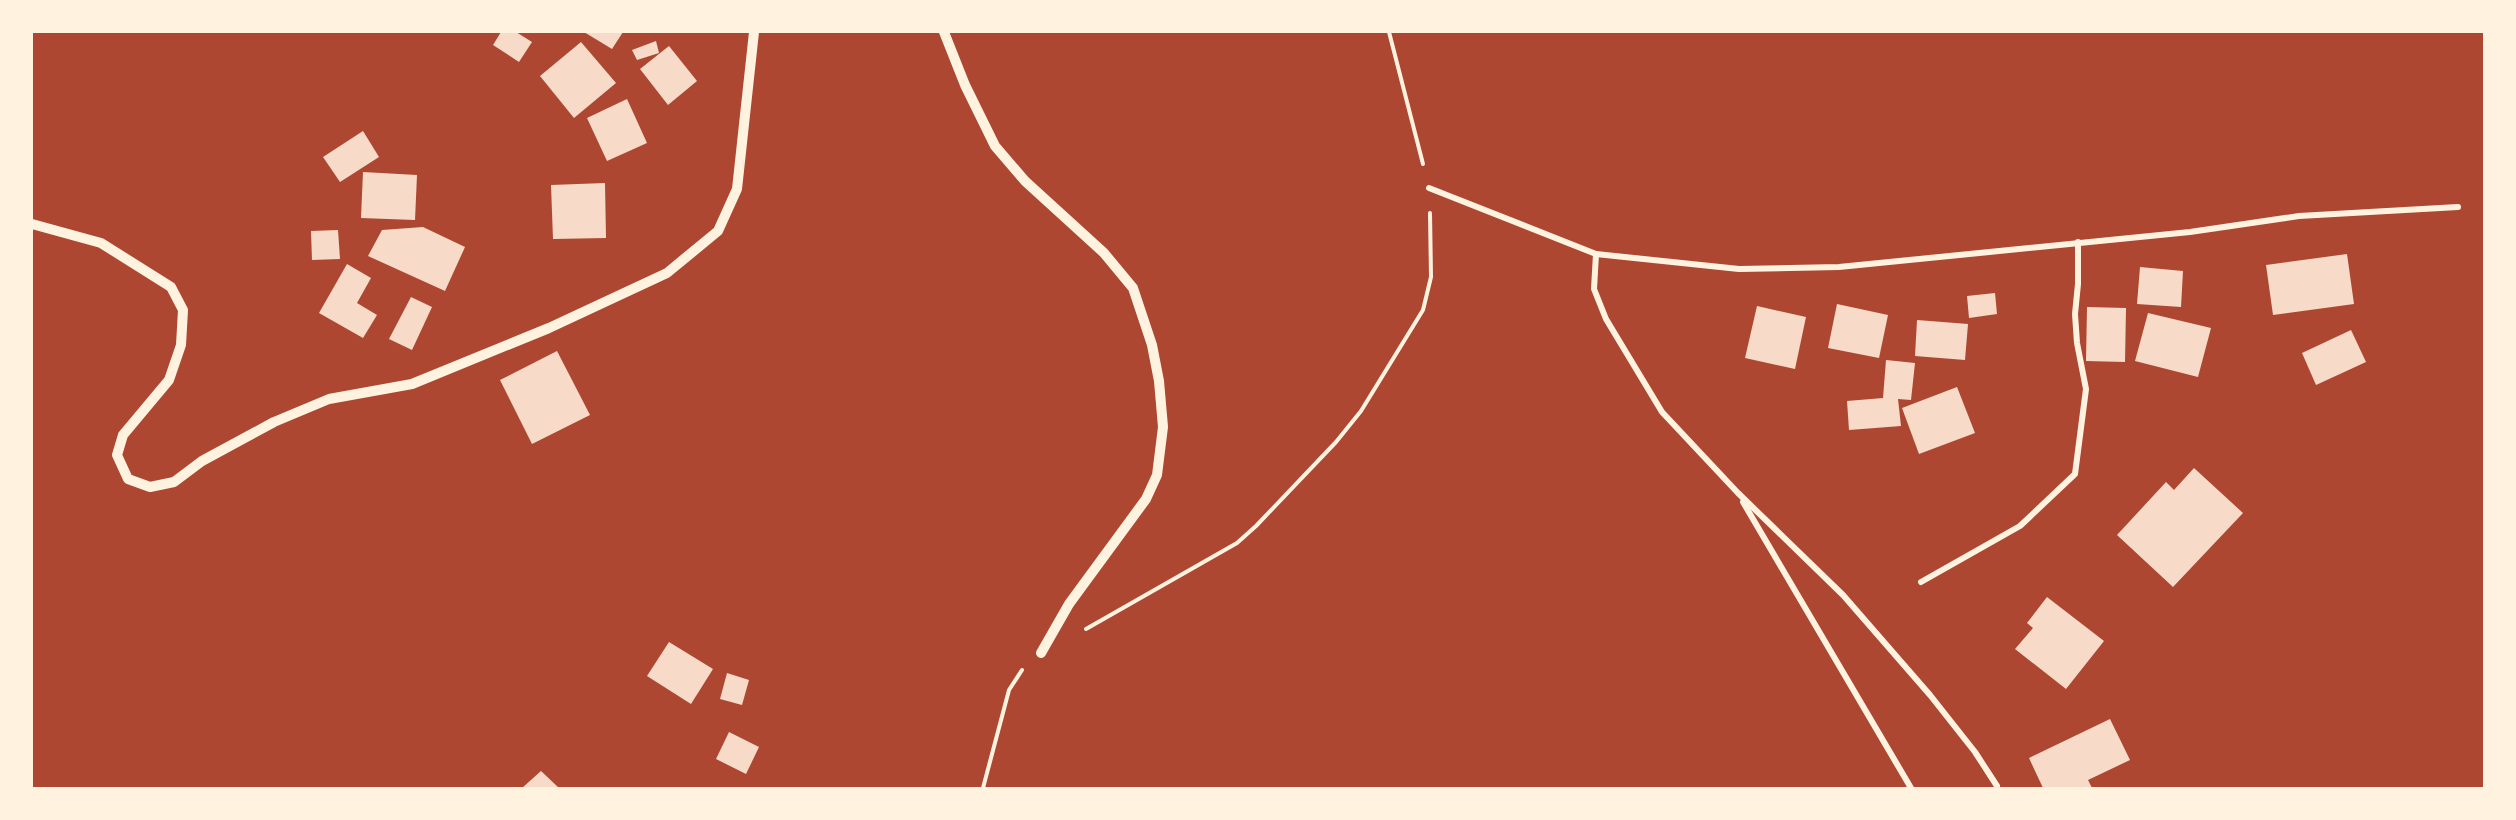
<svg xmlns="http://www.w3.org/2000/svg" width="2516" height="820" viewBox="0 0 2516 820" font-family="Karla,sans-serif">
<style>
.green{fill:#ae4732}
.building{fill:#f7dbc8}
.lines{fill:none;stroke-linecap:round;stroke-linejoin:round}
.path{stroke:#fff3e0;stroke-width:4}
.minor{stroke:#fff3e0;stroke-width:6}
.tertiary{stroke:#fff3e0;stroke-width:10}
</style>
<rect width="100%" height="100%" fill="#c8553d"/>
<!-- green -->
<rect class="green" x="32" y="32" width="2452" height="756"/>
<!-- building -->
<g class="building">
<path d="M501,32H516L532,42L519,62L493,45Z"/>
<path d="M584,32H623L612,49Z"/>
<path d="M656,41L659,53L637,60L632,50Z"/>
<path d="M581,42L616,83L574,118L540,76Z"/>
<path d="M669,46L697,81L668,105L640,69Z"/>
<path d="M627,99L647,143L607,161L587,118Z"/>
<path d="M363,131L379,157L340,182L323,157Z"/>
<path d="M363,172L417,175L415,220L361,218Z"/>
<path d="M605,183L606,238L553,239L551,185Z"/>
<path d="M423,227L465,247L445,291L368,256L382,230Z"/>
<path d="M338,230L340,259L312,260L311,231Z"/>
<path d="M2347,254L2354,304L2273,315L2266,265Z"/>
<path d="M347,264L371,278L357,303L377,315L363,338L319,313Z"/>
<path d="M2140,267L2183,271L2181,307L2137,304Z"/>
<path d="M1995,293L1997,314L1969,318L1967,296Z"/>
<path d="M411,297L432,307L412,350L389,339Z"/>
<path d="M1837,304L1888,315L1879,358L1828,348Z"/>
<path d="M1757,306L1806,317L1795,369L1745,358Z"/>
<path d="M2087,307L2126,308L2125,362L2086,361Z"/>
<path d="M2148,313L2211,328L2198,377L2135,361Z"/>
<path d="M1917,320L1968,324L1965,360L1915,356Z"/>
<path d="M2351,330L2366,362L2316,385L2302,353Z"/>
<path d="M557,351L590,415L532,444L500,380Z"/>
<path d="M1886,360L1915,363L1911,400L1898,399L1901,426L1849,430L1847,401L1883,398Z"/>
<path d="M1957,387L1975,433L1919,454L1902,408Z"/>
<path d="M2194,468L2243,513L2173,587L2117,535L2166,482L2174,490Z"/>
<path d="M2047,597L2104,641L2066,689L2015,649L2033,628L2027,623Z"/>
<path d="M669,642L713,669L691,704L647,676Z"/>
<path d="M727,673L749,680L742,705L720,699Z"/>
<path d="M2110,719L2130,760L2088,780L2092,788H2043L2029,758Z"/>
<path d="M729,732L759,747L746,774L716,759Z"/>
<path d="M541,771L559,788H522Z"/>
</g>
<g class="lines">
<!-- path -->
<g class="path">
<path d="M1389,32L1423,164"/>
<path d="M1086,629L1237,543L1256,526L1336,442L1361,411L1423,310L1431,277L1430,213"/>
<path d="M983,788L1009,690L1022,670"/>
</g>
<!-- minor -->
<g class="minor">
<path d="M1429,188L1596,254L1594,289L1606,319L1662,412L1738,493L1843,595L1930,695L1975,752L1997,786"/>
<path d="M1596,254L1739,269L1839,267L2190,232L2299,216L2458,207"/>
<path d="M1743,502L1911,788"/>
<path d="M1921,582L2020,526L2075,474L2086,389L2077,343L2075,314L2078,284V242"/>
</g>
<!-- tertiary -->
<g class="tertiary">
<path d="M944,32L965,85L995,146L1025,181L1104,253L1133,288L1152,345L1159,381L1163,427L1157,475L1146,499L1069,604L1041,653"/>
<path d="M32,224L101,243L171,287L183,310L181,345L169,380L123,435L117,455L128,479L150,487L174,482L202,461L274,422L329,399L412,384L549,328L667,273L718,231L737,189L754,32"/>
</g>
</g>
<!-- border -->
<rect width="2516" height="820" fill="none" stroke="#fff3e0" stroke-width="66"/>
</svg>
